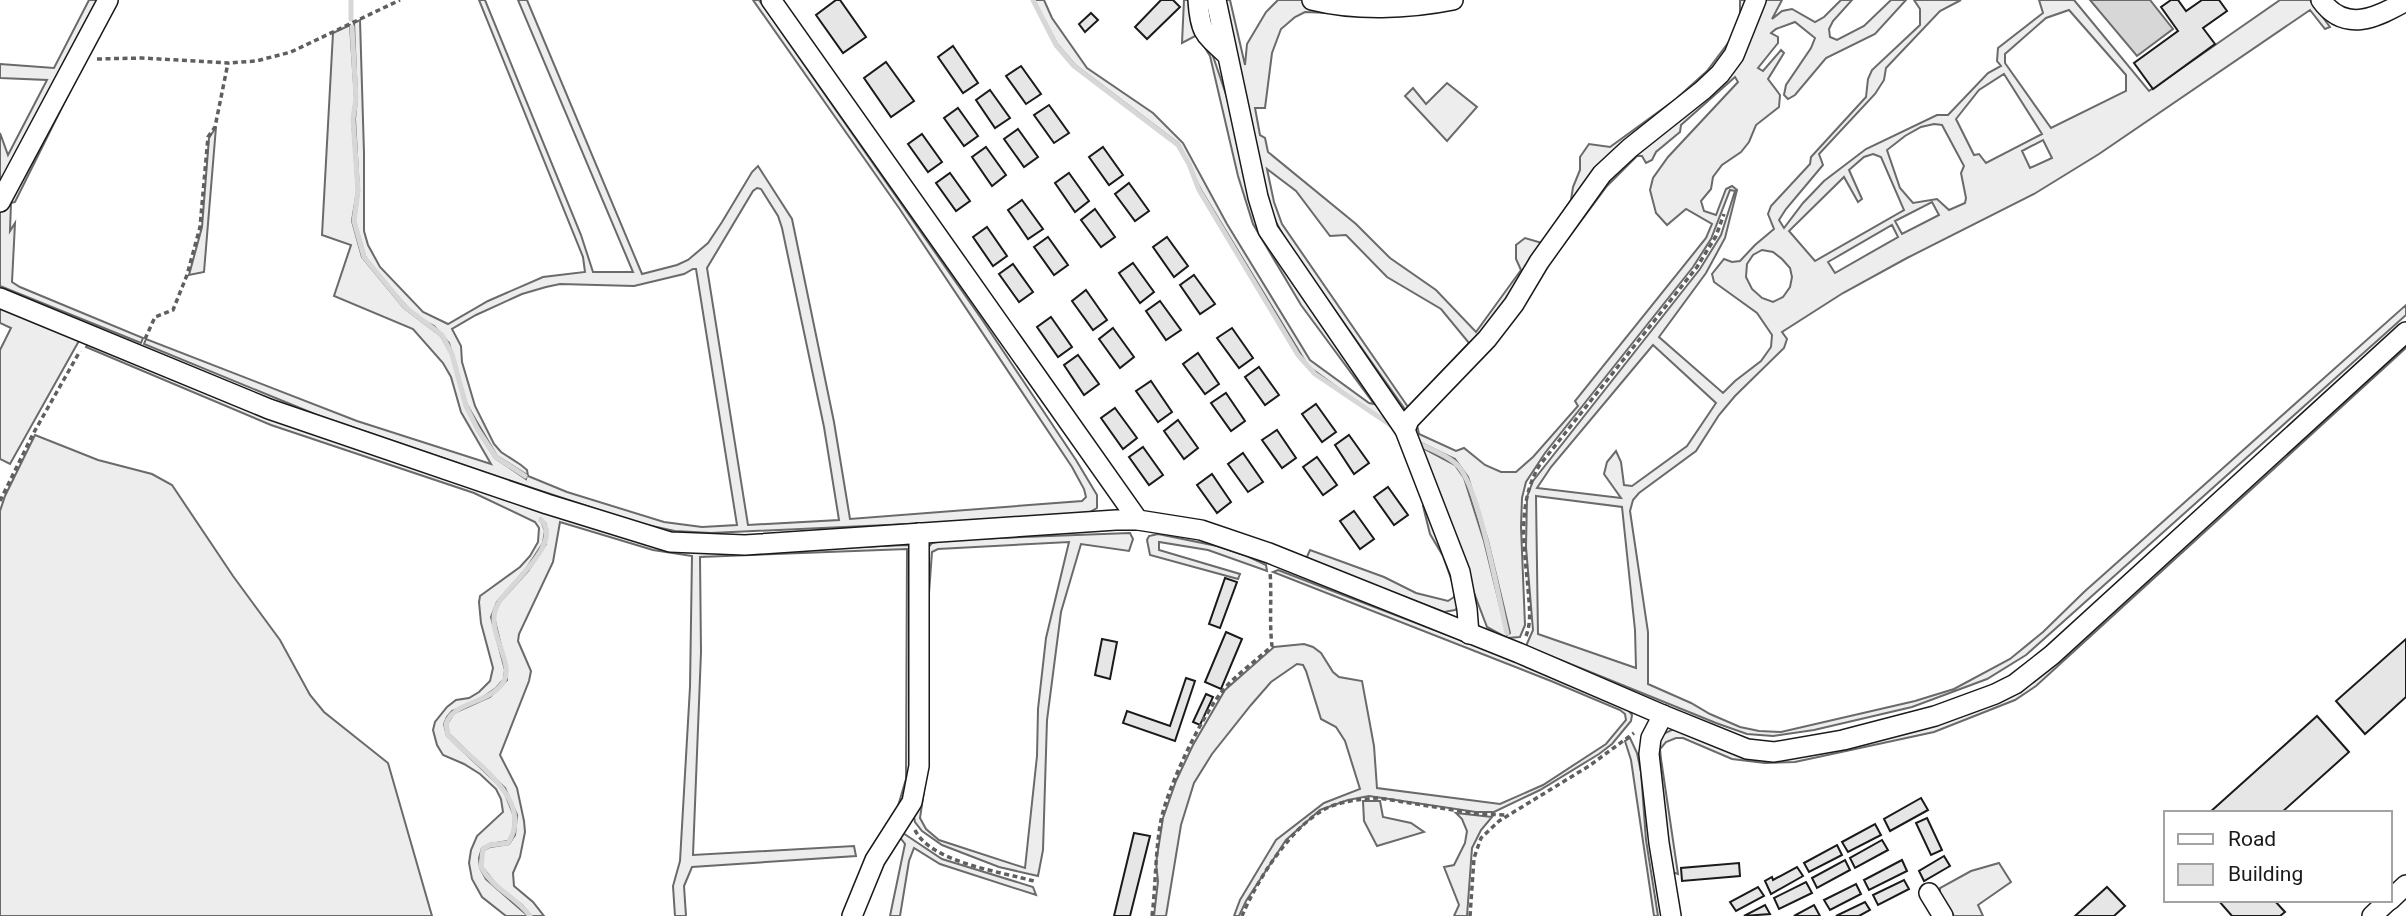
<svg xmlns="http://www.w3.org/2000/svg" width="2406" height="916" viewBox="0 0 2406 916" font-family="Roboto,sans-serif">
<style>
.built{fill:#ededed;stroke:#6a6a6a;stroke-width:2;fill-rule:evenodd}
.water{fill:#d7d7d7;stroke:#6a6a6a;stroke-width:2}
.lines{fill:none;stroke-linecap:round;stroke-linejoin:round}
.stream{stroke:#d7d7d7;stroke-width:5}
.building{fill:#e6e6e6;stroke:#1a1a1a;stroke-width:2}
.minor-casing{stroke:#1a1a1a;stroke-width:22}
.path{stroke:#5f5f5f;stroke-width:3.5;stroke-dasharray:5 3.5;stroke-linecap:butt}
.minor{stroke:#fff;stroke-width:19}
</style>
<rect width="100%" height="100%" fill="#fff"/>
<!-- built -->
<g class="built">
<path d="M89,0H97L0,183V133L8,155L47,80L0,78V64L54,68Z"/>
<path d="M479,0H485L581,235L593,272H633L518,0H527L642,274L677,265L688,260L708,243L722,222L752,172L758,166L792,219L834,422L850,519L1082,501L1086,497L1084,489L1072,467L899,208L753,0H759L983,321L1076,460L1097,495V508L1090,512L1073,516L1019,519L711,533L675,531L642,524L529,487L317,415L144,344L146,339L357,421L491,464L461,412L451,377L443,363L413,329L334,296L351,245L322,235L333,33L350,25L355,99L352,119L357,191L352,221L362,257L404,308L441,336L451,354L465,406L477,430L495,458L526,479L527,475L497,456L467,405L449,343L434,326L420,319L406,306L373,268L365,256L355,221L359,191L355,119L357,99L354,23L360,20L364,153V231L368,245L380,267L423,312L448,324L488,301L543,277L585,272L583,257ZM757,188L761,189L778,216L782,228L824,427L839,520L748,525L707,268L753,191ZM693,269H696L737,525L702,527L664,522L567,492L528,476L527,470L521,465L501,452L494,444L475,406L462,362L461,346L452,329L476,315L522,294L546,287L560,284L634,286L684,274Z"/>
<path d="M1034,0H1044L1052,18L1087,68L1153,113L1183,143L1227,224L1310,360L1369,403L1374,404L1301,305L1253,224L1238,176L1210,56L1197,35L1182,43L1184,0H1194L1239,133L1253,206L1402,431L1357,402L1308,366L1201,190L1179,144L1075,65L1057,44Z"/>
<path d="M1222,0H1230L1245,65L1247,44L1266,12L1278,0H1305L1379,15L1305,12L1295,17L1281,29L1272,53L1265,108H1255L1260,135L1265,138L1268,152L1356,224L1390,258L1436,290L1476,332L1521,270L1516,259V245L1525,238L1542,243L1571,200L1573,187L1580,170V157L1589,144L1610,147L1676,99L1707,71L1734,35L1740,16V0H1752L1726,62L1628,145L1513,299L1409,415L1286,241L1276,222L1269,204ZM1267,169L1296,191L1330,236L1346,235L1387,277L1441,309L1469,343L1408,407L1282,224L1274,202Z"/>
<path d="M1760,0H1782L1772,19L1782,11L1792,9L1815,22L1824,17L1841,0H1852L1833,21L1829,29L1830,37L1837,40L1864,26L1891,0H1906L1875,34L1826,58L1795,95L1788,99L1784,95L1786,85L1811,48L1815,38L1795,22L1776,29L1771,33L1778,37V43L1758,68L1763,71L1781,50L1784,53L1768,79L1780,95L1779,107L1756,125L1749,142L1741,152L1722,165L1713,177L1711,189L1701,201L1704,211L1716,215L1726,189L1732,186L1737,190L1725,238L1706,273L1659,337L1723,393L1735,381L1761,361L1771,347L1772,335L1757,313L1714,282L1712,274L1724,259L1732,262L1740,261L1755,245L1774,229L1768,214L1771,206L1810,164L1811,157L1866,97L1868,79L1872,70L1920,25V9L1914,0H1961L1940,11L1886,68L1884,80L1875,94L1819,154L1823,165L1786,209L1779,220L1784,228L1803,203L1824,181L1866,149L1937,115H1948L1988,73L2001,66L1997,61L1998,48L2043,13L2039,0H2074L2149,91L2280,0H2310L2330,27L2325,29L2310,10L2099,154L2034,194L1907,258L1843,293L1782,332L1787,339L1784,348L1735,396L1719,415L1696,451L1639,493L1633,500L1630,511L1648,632V684L1691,703L1710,714L1740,727L1759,731L1781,732L1915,701L1954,689L2010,659L2043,632L2084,592L2406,305V315L2026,655L1987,679L1912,707L1814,730L1773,736L1747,734L1716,723L1526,646L1533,630L1526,547L1527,497L1533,481L1700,269L1721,235L1735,191L1730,190L1711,239L1693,267L1545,453L1526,482L1522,498L1521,527L1525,625L1520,637L1507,638L1487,627L1411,427L1412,422L1490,342L1517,306L1543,264L1605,177L1632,152L1706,94L1723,76L1738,57ZM2069,10L2126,75V91L2051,128L2005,63V54L2046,18ZM2004,74L2042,134L1986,163L1979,154L1974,155L1956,119L1979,90ZM1735,77L1738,82L1668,157L1653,178L1650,190L1656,213L1667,225L1686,209L1712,224L1706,238L1575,401L1578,406L1533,457L1516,472H1501L1485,465L1464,448L1456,451L1419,434L1417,425L1420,420L1482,357L1519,311L1549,264L1607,186L1637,156H1642L1646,163L1652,160L1656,152L1680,132L1681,125ZM1934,124L1942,125L1964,166L1961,173L1966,198L1965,203L1949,210L1937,199L1913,203L1900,188L1887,150L1905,136L1921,127ZM2043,140L2052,158L2030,168L2022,151ZM1873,154L1881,157L1904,210L1815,261L1789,231L1844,177L1858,202L1862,199L1849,170L1864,157ZM1932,202L1939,215L1902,234L1895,221ZM1892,225L1898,237L1835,273L1828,262ZM1762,250L1773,252L1782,259L1790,268L1792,277L1790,287L1783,297L1773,302L1762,298L1752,289L1746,277L1747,264L1753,255ZM1653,345L1716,403L1687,446L1632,486L1624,485L1621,462L1616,451L1607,462L1604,474L1621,498L1537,488L1551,467ZM1419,442L1455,459L1468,477L1488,541L1510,633L1507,635L1484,541L1464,478L1455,465L1421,447ZM1536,496L1622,507L1635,630L1636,668L1538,634Z"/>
<path d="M85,61L15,202L11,203L10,231L15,223L12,282L20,287L143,338L141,343L0,286V210Z"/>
<path d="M1447,83L1477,107L1447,141L1405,96L1413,88L1426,104Z"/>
<path d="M216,127L204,272L189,275L202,227L209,138Z"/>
<path d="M0,308L80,339L10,464L0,459V350L11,328L0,323Z"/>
<path d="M2406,339V348L2036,686L2015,700L1934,732L1795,762L1765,763L1732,759L1683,738H1676L1666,742L1660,749L1661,759L1678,874L1672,872L1655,745L1663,734L1676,728L1732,751L1978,708Z"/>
<path d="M89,342L662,548L699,553L908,545L911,548L910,776L908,792L898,806L906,779L907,549L700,557L701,652L693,855L854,846L856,856L692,867L684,886L686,916H675L673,886L680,861L690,687L692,556L653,550L560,522L553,562L519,634L518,641L531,671L529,681L500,755L517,788L524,821L525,832L520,857L513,873L514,886L533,902L544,916H531L522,905L499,888L482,867L481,858L484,850L490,847L509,844L515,835L517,815L505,788L449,734L447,724L454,713L490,697L507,680V670L494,617L499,603L528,571L546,544V524L540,518L545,531L543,543L526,569L497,602L491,617L505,670L504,679L496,688L476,702L452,711L447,717L444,724L447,736L503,789L514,816L513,834L508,841L490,844L482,848L479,858L480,868L486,879L528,916H506L482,897L472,879L469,863L471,850L477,836L503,812L501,799L496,789L480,774L464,764L443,755L437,745L433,730L435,722L447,707L456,700L469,698L479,692L490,681L493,668L481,623L479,602L480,596L520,567L530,556L538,542L539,528L535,522L474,493L271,425L86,347Z"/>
<path d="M35,435L98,460L152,474L172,485L233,576L280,640L310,695L324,712L388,763L432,916H0V511L5,496Z"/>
<path d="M1430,504L1459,579L1462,596L1461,605L1455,610L1444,612L1306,559L1310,550L1384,577L1416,593L1448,601L1454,597L1455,590L1443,556L1430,534L1423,506Z"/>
<path d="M1130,533L1133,539L1129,551L1081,544L1061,612L1047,720L1043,850L1038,876L999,867L942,845L922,831L915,822L913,812L926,550L932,543L947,540ZM1069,542L1046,638L1038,709L1037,756L1025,868L939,840L926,829L920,818L927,770L928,607L932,552L938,549Z"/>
<path d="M1158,534L1217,546L1247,556L1266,565L1267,571L1208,550L1159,542V550L1240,574L1238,579L1150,555L1147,540L1149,536Z"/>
<path d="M1278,570L1471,644L1614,702L1628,710L1632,715L1631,721L1612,744L1599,754L1540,790L1494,812H1476L1369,796L1348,800L1320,810L1286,840L1246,901L1239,916H1234L1240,900L1276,840L1324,803L1360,789L1345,741L1336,727L1321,719L1306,671L1303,665L1297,664L1271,682L1251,705L1212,754L1194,783L1181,825L1166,916H1154L1158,881L1156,863L1163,818L1176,781L1193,745L1225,690L1274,647L1304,644L1313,647L1321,653L1333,672L1339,677L1362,681L1374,746L1377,788L1500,804L1543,785L1606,744L1626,720L1625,714L1620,710L1551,681L1273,572Z"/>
<path d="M1630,738L1637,753L1641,772L1646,840L1658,916H1654L1631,760L1625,741Z"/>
<path d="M1363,801H1380L1383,817L1411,823L1424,832L1377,846L1364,821Z"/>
<path d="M1456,813L1492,817L1481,830L1472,848L1467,916H1454L1459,905L1444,867L1454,865L1465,843L1467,831L1462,819Z"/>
<path d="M903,833L942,859L1033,887L1036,895L940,864L914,848L909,861L900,916H890L905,844L898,835Z"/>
<path d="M1999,863L2011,882L1978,905L1983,916H1954L1940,895V888L1971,871Z"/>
</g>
<!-- water -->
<path class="water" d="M2090,0H2150L2173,29L2137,56Z"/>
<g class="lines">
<!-- stream -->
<g class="stream">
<path d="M351,0V19"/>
<path d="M1033,0L1056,45L1074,66L1178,145L1189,164L1199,190L1298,355L1315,374L1395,428"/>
<path d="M352,27L356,98L353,119L358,191L354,221L364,257L405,307L442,335L452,354L466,406L478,430L496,457L525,476"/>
<path d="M1418,443C1431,450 1450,456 1459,467C1480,492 1498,596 1507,633"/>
<path d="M530,916C516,897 493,889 481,867L483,849L490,845L508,843C536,800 473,762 448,735L446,724C453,701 491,704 504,681C515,662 483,629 498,604C508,585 564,543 541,520"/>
</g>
</g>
<!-- building -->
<g class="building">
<path d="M836,0H840L866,37L843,53L816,15Z"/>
<path d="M1161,0H1173L1180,7L1147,39L1135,27Z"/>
<path d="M2171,0H2178L2186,11L2202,0H2219L2227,11L2203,28L2215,44L2153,89L2134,63L2178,31L2161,7Z"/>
<path d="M1091,13L1098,20L1085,32L1079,24Z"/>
<path d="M953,46L978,83L963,93L938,57Z"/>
<path d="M886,62L914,101L891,117L864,78Z"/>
<path d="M1021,66L1041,94L1026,104L1006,76Z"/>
<path d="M990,90L1010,118L995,128L976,100Z"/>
<path d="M1049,105L1069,133L1054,143L1034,115Z"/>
<path d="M958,108L978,136L964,146L944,118Z"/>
<path d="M1018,129L1038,157L1024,167L1004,139Z"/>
<path d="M922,134L942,162L928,172L908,144Z"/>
<path d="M986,147L1006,175L992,186L972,157Z"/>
<path d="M1103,147L1123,175L1109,185L1089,157Z"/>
<path d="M950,173L970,201L956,211L936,183Z"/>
<path d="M1069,173L1089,201L1075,212L1055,183Z"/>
<path d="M1129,183L1149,211L1135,221L1115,194Z"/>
<path d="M1022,200L1043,229L1028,239L1008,210Z"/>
<path d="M1095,209L1115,237L1101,247L1081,220Z"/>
<path d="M987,227L1007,256L993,266L973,237Z"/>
<path d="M1048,237L1068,265L1054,275L1034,247Z"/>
<path d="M1167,237L1188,266L1174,277L1153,247Z"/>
<path d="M1133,263L1154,292L1140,303L1119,273Z"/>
<path d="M1013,264L1033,292L1019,302L999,274Z"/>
<path d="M1194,275L1215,304L1200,314L1180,285Z"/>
<path d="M1086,290L1107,320L1093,330L1072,301Z"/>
<path d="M1160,301L1181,330L1166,340L1146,311Z"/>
<path d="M1051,317L1072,347L1058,357L1037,327Z"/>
<path d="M1113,328L1134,357L1120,368L1099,339Z"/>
<path d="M1232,328L1253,358L1239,368L1217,338Z"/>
<path d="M1198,353L1219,384L1205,394L1183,364Z"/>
<path d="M1078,355L1099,384L1084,395L1064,365Z"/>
<path d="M1259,367L1279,395L1265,405L1245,377Z"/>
<path d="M1151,381L1172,412L1158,422L1136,391Z"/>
<path d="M1226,393L1245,421L1231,431L1211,403Z"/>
<path d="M1316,404L1336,432L1322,442L1302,414Z"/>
<path d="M1115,408L1137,438L1123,449L1101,418Z"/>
<path d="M1178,420L1198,448L1184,459L1164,431Z"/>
<path d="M1277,430L1296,458L1282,468L1262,440Z"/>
<path d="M1349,435L1369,463L1354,474L1335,445Z"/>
<path d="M1143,447L1163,475L1149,485L1129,457Z"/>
<path d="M1243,453L1263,482L1248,492L1228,464Z"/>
<path d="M1317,457L1337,485L1323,495L1303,467Z"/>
<path d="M1212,474L1231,502L1217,513L1197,485Z"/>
<path d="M1388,487L1408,515L1394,525L1374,497Z"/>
<path d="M1354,511L1374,539L1360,549L1340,521Z"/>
<path d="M1225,578L1237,582L1220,628L1209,624Z"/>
<path d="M1226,632L1242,639L1221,689L1205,682Z"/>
<path d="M1102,639L1117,642L1110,679L1095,675Z"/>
<path d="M2406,639V697L2365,734L2336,701Z"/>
<path d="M1186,678L1195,681L1175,741L1123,723L1127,711L1170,726Z"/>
<path d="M1206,694L1213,697L1200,725L1193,722Z"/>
<path d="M2317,716L2349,752L2281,813H2209Z"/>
<path d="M1921,798L1928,810L1890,831L1884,819Z"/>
<path d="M1927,818L1942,850L1931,855L1916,823Z"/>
<path d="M1875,824L1881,835L1848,852L1842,842Z"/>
<path d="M1134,833L1150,836L1130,916H1114Z"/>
<path d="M1882,840L1888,850L1855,868L1850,858Z"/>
<path d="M1837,845L1842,855L1809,872L1804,863Z"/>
<path d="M1944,856L1950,866L1924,881L1919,871Z"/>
<path d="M1845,860L1850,870L1817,888L1812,878Z"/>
<path d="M1902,860L1907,871L1869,890L1864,880Z"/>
<path d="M1739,863L1740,876L1682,881L1681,868Z"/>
<path d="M1797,867L1803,876L1771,894L1765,881L1772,877L1773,880Z"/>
<path d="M1904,880L1909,889L1878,905L1873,895Z"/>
<path d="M1806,882L1812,893L1779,909L1774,898Z"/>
<path d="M1856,884L1861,894L1830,910L1824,900Z"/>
<path d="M1758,887L1764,896L1736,911L1730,902Z"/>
<path d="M2107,887L2125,906L2114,916H2075Z"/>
<path d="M2218,900H2274L2285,912L2280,916H2232Z"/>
<path d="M1865,902L1870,910L1859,916H1836Z"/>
<path d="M1765,905L1770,914L1744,916Z"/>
<path d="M1814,905L1820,916H1794Z"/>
</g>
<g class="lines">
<defs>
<g id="minor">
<path d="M771,0L1138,520"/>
<path d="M1198,0C1200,31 1203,33 1226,54"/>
<path d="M1216,0L1258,197L1268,230L1405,430L1460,572L1467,609L1469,634"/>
<path d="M1312,0C1356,11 1408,9 1453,0"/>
<path d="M2321,0C2345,34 2378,17 2406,1"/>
<path d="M0,202L108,0"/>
<path d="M0,298L269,409L547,504L670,542L745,545L1116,520H1138L1201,530L1269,553L1519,653L1663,715L1747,749L1774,752L1843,740L1935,716L1995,694L2015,684L2052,655L2406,332"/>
<path d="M1405,430L1409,420L1487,339L1514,304L1539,262L1602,174L1630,148L1703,90L1720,74L1734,55L1756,0"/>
<path d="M1663,715L1651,738L1649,754L1659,843L1671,916"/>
<path d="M1929,893L1943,916"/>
<path d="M2390,900L2406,885"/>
<path d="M852,916L875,860L912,802L919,766V533"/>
<path d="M2372,916L2389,900"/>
</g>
</defs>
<!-- minor casing -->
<use href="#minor" class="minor-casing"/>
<!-- path -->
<g class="path">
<path d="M97,59L142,58L228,63L256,61L291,52L400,0"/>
<path d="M145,339L155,317L173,310L187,275L200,227L208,137L215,127L228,63"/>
<path d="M0,501L33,434L80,351"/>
<path d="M1526,636C1532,621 1529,604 1528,588C1524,546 1517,504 1539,466L1697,267L1716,236L1724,214"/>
<path d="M915,830C930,862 1001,872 1034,881"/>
<path d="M1152,916C1156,884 1155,852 1161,820C1168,786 1202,715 1224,689C1238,673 1257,660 1272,646C1269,621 1272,597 1270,572"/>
<path d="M1242,916C1257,880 1290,828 1325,809C1341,801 1361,799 1379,798L1478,814L1508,815"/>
<path d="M1470,916L1474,858L1481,838L1499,821L1589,766L1634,733"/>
</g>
<!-- minor -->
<use href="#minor" class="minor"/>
</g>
<!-- legend -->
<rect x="2164" y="811" width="228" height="91" fill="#ffffff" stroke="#a3a3a3" stroke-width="2"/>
<rect x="2178" y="834" width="35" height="10" fill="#ffffff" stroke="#a3a3a3" stroke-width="2"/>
<text x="2228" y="846" font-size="21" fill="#1a1a1a">Road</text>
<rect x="2178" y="864" width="35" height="21" fill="#e6e6e6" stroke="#a3a3a3" stroke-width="2"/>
<text x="2228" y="881" font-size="21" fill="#1a1a1a">Building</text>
</svg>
